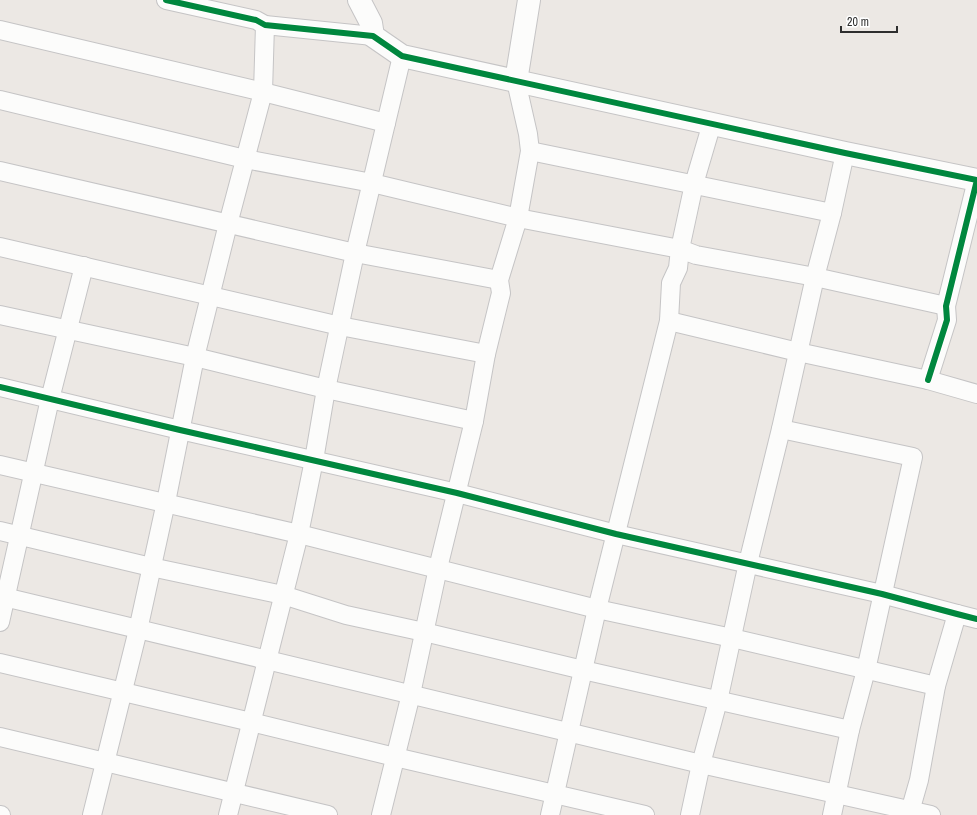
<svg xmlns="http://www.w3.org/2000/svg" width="977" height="815" viewBox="0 0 977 815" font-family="'Archivo Narrow',sans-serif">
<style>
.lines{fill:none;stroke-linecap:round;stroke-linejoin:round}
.minor-casing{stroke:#c5c4c5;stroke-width:20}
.tertiary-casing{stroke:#c5c4c5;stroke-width:24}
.minor{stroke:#fcfcfb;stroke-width:18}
.tertiary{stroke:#fcfcfb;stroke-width:22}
.cycleway-casing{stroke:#fff;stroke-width:8}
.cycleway{stroke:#00873e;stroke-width:6}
</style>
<rect width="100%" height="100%" fill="#ece8e4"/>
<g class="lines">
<defs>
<g id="minor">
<path d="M166,0L256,20L265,25L373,36"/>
<path d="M0,30L263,92L386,123"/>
<path d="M0,100L245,159L372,183L518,218L680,249L696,255L815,277L946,306"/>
<path d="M530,151L832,213"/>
<path d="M0,171L355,253L499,280"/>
<path d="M0,247L340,326L486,354"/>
<path d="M0,315L195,357L326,389L474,421"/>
<path d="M669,321L798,352L928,380L977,394"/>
<path d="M928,380L947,320L946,306L977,180"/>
<path d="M0,387L180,430L457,493L616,534L882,594L957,614L977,619"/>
<path d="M781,429L913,457L866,670L850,730L832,815"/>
<path d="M0,465L299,534L597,609L732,638L936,686"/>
<path d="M0,531L151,567L283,595L346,615L424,632L583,670L850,730"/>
<path d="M0,596L701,764L931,815"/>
<path d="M0,622L50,399L84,266"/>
<path d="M0,663L251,722L395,757L645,815"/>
<path d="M0,737L328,815"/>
<path d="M0,815H1"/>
<path d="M92,815L138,630L166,502L195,357L228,224L263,92L265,25"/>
<path d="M228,815L299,534L314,460L326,389L355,253L402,56"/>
<path d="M381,815L411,694L438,568L474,421L486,354L501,293L499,280L518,218L530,151L528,134L516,81"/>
<path d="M550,815L597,609L669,321L671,283L678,268L680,249L694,184L712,123"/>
<path d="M690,815L701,764L718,701L748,563L781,429L815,277L832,213L845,153"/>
<path d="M909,815L919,780L936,686L957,614"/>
</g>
<g id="tertiary">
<path d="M359,0L371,23L373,36L402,56L845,153L977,180"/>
<path d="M516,81L529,0"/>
</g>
</defs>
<!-- minor casing -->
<use href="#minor" class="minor-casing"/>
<!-- tertiary casing -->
<use href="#tertiary" class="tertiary-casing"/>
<!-- minor -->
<use href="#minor" class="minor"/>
<!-- tertiary -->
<use href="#tertiary" class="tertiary"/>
<defs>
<g id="cycleway">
<path d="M166,0L256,20L265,25L373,36L402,56L845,153L977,180L946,306L947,320L928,380"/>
<path d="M0,387L180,430L457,493L616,534L882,594L957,614L977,619"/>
</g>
</defs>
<!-- cycleway casing -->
<use href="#cycleway" class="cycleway-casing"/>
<!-- cycleway -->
<use href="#cycleway" class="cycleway"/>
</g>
<!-- scale -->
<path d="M841 26v6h56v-6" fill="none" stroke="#2e2e2e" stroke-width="2"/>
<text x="847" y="26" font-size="12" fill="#2e2e2e" stroke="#ffffff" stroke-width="3" paint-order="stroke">20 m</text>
</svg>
